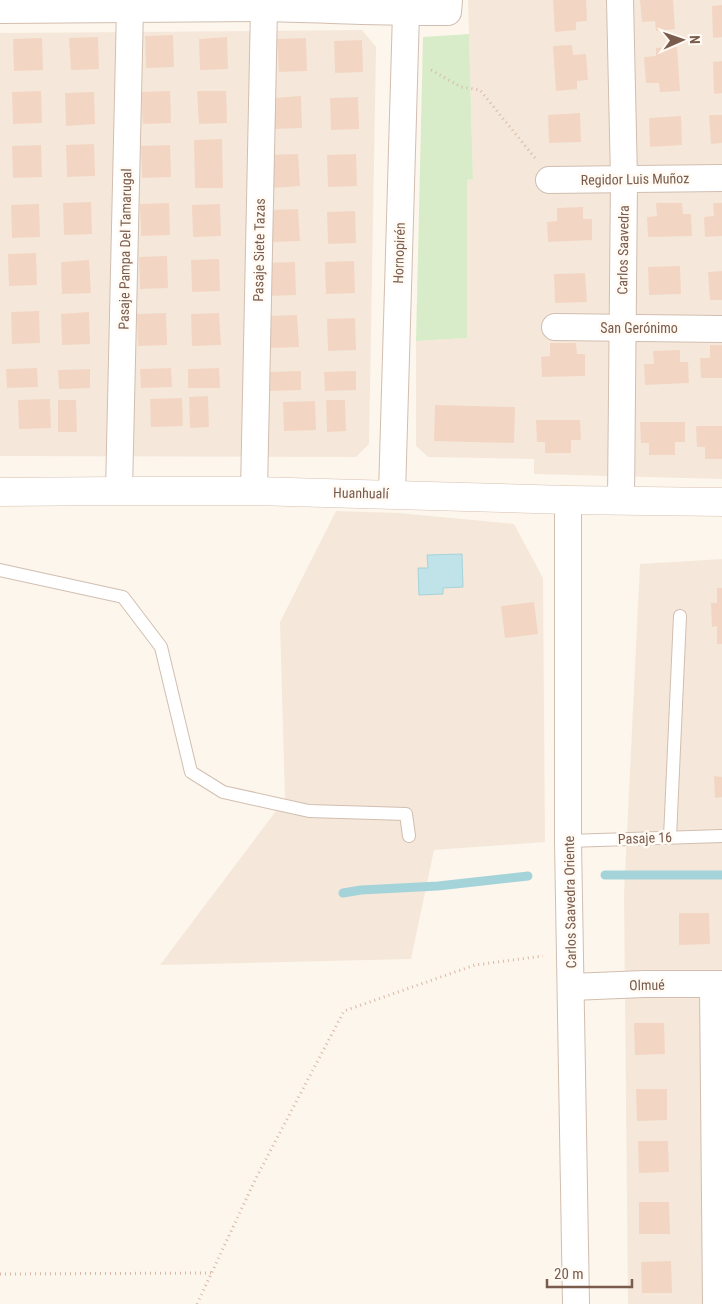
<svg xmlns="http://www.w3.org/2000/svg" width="722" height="1304" viewBox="0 0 722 1304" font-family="'Roboto Condensed',sans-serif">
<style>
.residential{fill:#f5e8da}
.green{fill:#d8ecc9}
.water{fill:#bfe3e8;stroke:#a5d3da}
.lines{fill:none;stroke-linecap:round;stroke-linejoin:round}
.stream{stroke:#a5d3da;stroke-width:9}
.building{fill:#f3d5c3}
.lane-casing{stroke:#d1beb0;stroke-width:14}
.street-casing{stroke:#d1beb0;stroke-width:28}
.secondary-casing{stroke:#d6c0b0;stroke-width:29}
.path{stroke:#d9b8a5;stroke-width:3;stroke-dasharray:1 4;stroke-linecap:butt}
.lane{stroke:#fff;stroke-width:12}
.street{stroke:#fff;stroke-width:26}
.secondary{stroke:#fff;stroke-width:28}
.labels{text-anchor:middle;stroke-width:5;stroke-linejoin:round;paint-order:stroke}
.street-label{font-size:14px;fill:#7a5c4d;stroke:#fffaf3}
</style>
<rect width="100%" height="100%" fill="#fdf6ec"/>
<!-- residential -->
<g class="residential">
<path d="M468,0H722V479L534,474V459L428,457L416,446V341L467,338V180L473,179Z"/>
<path d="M362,30L376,47L369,444L356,457L0,456V33Z"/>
<path d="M336,511L399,513L514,524L543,578L545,842L434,850L411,959L160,965L285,799L280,622Z"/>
<path d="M722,559V1304H628L624,895L640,564Z"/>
</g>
<!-- green -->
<path class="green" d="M469,34L473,179L467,180V338L416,341L423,37Z"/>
<!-- water -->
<path class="water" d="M462,554L463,587L443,588V594L419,595L418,568H428L427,555Z"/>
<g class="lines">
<!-- stream -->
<g class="stream">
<path d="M605,875H722"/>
<path d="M343,893L361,890L438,886L528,876"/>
</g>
</g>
<!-- building -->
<g class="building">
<path d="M553,0H586L587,21L576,22V30L555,32Z"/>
<path d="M640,0H673L675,29L656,31L655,21L642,22Z"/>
<path d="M722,5V37L713,38L712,6Z"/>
<path d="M173,35L174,67L146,68L145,36Z"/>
<path d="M98,37L99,69L71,70L69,38Z"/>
<path d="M227,37L228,69L200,70L199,39Z"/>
<path d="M42,38L43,70L14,71L13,39Z"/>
<path d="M306,38L307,71L279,72L277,39Z"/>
<path d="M362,40L363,72L335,73L334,41Z"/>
<path d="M572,45L573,55L586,54L588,80L577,81V89L556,91L553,46Z"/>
<path d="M677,47L680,91L660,92L659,83H646L644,57L656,56V48Z"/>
<path d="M722,61V93L714,94L713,62Z"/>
<path d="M41,91L42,123L13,124L12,92Z"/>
<path d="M170,91L171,123L143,124L141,92Z"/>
<path d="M197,91H226L227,123L199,124Z"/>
<path d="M94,92L95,124L66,126L65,93Z"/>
<path d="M301,96L302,128L274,129L273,98Z"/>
<path d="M358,97L359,129L331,130L330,98Z"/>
<path d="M580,113L581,142L549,143L548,115Z"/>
<path d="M709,115H722V143L711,144Z"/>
<path d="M681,116L682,145L650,147L649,118Z"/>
<path d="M222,139L223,188H195L194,140Z"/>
<path d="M94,144L95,176L67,177L66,145Z"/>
<path d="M41,145L42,177L13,178L12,146Z"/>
<path d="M170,145L171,177L142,178L141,146Z"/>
<path d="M298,154L300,186L271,188L270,155Z"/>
<path d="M356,154L357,186L328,187L327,155Z"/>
<path d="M91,202L92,234L64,235L63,203Z"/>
<path d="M169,203L170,235L141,236L140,204Z"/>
<path d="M656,203H682L683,214H691L692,236L648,237L647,217L657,216Z"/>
<path d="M713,203H722V236L705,237L704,217L714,216Z"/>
<path d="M39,204L40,237L12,238L11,205Z"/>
<path d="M220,204L221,236L193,237L192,205Z"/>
<path d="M583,207V219H592V240L548,242L547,222L557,221V208Z"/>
<path d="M298,209L300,241L271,242L270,210Z"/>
<path d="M355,211L356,243L328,244L327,212Z"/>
<path d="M36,253L37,285L9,286L8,254Z"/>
<path d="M167,256L168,288L140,289L139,257Z"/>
<path d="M219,259L220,291L192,292L191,260Z"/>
<path d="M89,260L91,293L62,294L61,262Z"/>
<path d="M354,261L355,293L326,294L325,262Z"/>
<path d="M295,262L296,295L267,296L266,263Z"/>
<path d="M680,266L681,294L649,295L648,267Z"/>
<path d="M722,271V300H710L708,272Z"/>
<path d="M585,273L587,302L555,303L554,274Z"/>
<path d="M39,311L40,343L12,344L11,312Z"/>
<path d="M89,312L90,344L62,345L61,314Z"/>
<path d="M166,313L167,345L138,346L137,314Z"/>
<path d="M219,313L221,345L192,346L191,314Z"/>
<path d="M297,315L299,347L270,348L269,316Z"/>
<path d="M355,318L356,350L328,351L327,319Z"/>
<path d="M550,343H576L577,354H585V376L542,377L541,357L550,356Z"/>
<path d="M710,345H722V378H701L700,358H710Z"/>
<path d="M680,350V362H688L689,383L645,385L644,364H654L653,351Z"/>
<path d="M37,368L38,387L7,388L6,369Z"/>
<path d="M171,368L172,387L141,388L140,369Z"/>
<path d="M219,368L220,388H188V369Z"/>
<path d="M90,369V388L59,389L58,370Z"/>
<path d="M301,371V390L270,391V372Z"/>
<path d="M356,371V390L325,391L324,372Z"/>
<path d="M208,396L209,427L190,428L189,397Z"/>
<path d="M182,398L183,426L151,427L150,399Z"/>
<path d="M50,399L51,428L19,429L18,400Z"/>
<path d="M58,400H76L77,432H58Z"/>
<path d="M326,400H345L346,431L327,432Z"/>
<path d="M315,401L316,430L284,431L283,402Z"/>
<path d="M435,405L515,407L514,443L434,441Z"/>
<path d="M536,420H580L581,440H571V453H545V442H537Z"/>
<path d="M640,422H685V442H675V455H649V443H641Z"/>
<path d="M696,426H722V459H705V447H697Z"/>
<path d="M717,588H722V644H717V626L712,627L711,603H717Z"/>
<path d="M534,602L538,634L505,638L501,606Z"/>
<path d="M714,776L722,777V797L715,798Z"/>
<path d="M679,913H709L710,944L679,945Z"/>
<path d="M634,1023H664L665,1054L635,1055Z"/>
<path d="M636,1089H667V1120L637,1121Z"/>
<path d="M638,1141H668L669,1172L639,1173Z"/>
<path d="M639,1202H669L670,1234H639Z"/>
<path d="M671,1261L672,1293H642L641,1262Z"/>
</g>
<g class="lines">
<defs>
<g id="lane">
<path d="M0,570L123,597L161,647L191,772L223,792L309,811L406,814L409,836"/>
<path d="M670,837L680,616"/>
<path d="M568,841L722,836"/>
</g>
<g id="street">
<path d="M620,0L624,179L621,500"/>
<path d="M0,10C87,10 175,8 262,8C324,9 386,13 448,12L449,0"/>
<path d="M549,180L722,178"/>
<path d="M555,327L722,329"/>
<path d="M119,491L130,8"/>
<path d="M254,491L264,8"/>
<path d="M392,494L406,13"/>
<path d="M568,500V841L576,1304"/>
<path d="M713,985L716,1304"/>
<path d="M571,987L644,984H722"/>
</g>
<path id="secondary" d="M0,492L119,491H254L568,500L722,502"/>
</defs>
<!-- lane casing -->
<use href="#lane" class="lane-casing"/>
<!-- street casing -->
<use href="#street" class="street-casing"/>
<!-- secondary casing -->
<use href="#secondary" class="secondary-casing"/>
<!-- path -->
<g class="path">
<path d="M431,70L461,87L480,90L535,158"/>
<path d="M0,1274L211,1273"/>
<path d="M197,1304L256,1178L344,1011L475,965L543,956"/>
</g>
<!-- lane -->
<use href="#lane" class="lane"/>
<!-- street -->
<use href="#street" class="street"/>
<!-- secondary -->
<use href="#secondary" class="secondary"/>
</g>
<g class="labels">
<!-- street labels -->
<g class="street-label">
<text transform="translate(635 179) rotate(-1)" y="5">Regidor Luis Muñoz</text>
<text transform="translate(125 249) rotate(-89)" y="5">Pasaje Pampa Del Tamarugal</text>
<text transform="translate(259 250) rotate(-89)" y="5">Pasaje Siete Tazas</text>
<text transform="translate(623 250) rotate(-89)" y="5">Carlos Saavedra</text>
<text transform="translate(399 253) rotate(-88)" y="5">Hornopirén</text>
<text x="639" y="333">San Gerónimo</text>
<text transform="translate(361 493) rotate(1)" y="5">Huanhualí</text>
<text transform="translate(645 838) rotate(-2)" y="5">Pasaje 16</text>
<text transform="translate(570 902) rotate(-91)" y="5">Carlos Saavedra Oriente</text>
<text transform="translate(647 985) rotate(-1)" y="5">Olmué</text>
</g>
</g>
<!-- north arrow -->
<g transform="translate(682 40) rotate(88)" stroke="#fffaf3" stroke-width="4" paint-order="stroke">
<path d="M0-4L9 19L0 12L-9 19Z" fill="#7a5c4d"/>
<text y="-8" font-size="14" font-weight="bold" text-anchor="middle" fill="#7a5c4d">N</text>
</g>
<!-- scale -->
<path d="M547 1279v8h85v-8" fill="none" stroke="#7a5c4d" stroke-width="2.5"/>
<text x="554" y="1279" font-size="15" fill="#7a5c4d" stroke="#fffaf3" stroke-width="4" paint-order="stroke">20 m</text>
</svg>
